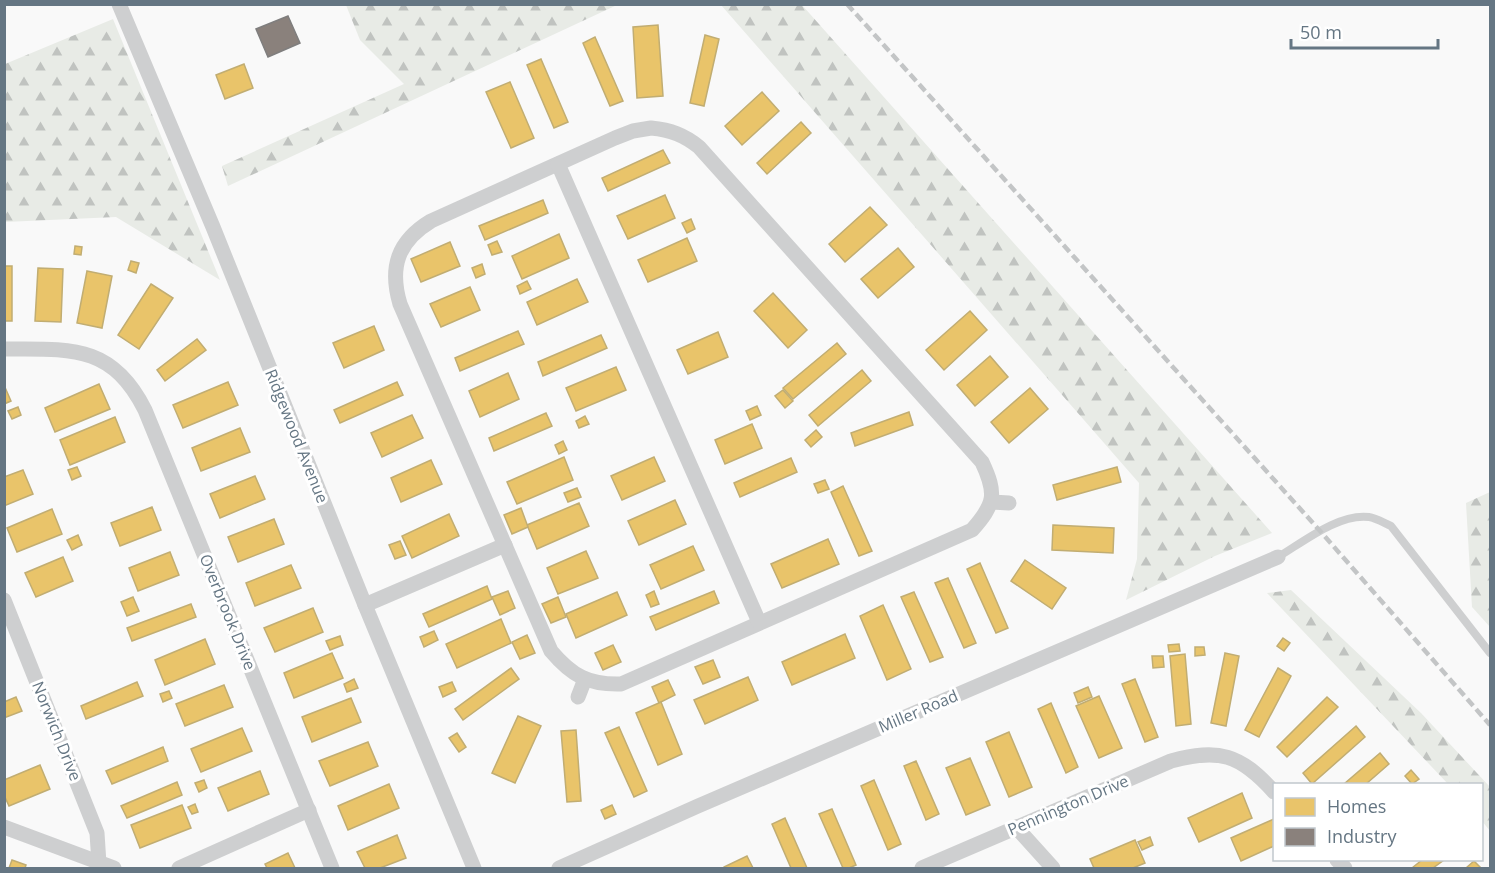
<svg xmlns="http://www.w3.org/2000/svg" width="1495" height="873" viewBox="0 0 1495 873" font-family="'Open Sans',sans-serif">
<style>
.forest{fill:url(#forest-firs)}
.homes{fill:#e9c46a;stroke:#c1ad72;stroke-width:1.5}
.industry{fill:#8a817c;stroke:#7f7e7e;stroke-width:1.5}
.lines{fill:none;stroke-linecap:round;stroke-linejoin:round}
.lane{stroke:#cecfd0;stroke-width:8}
.street{stroke:#cecfd0;stroke-width:15}
.rail{stroke:#c3c5c6;stroke-width:4.5;stroke-dasharray:9 4.5;stroke-linecap:butt}
.labels{text-anchor:middle;stroke-width:6;stroke-linejoin:round;paint-order:stroke}
.street-label{font-size:16px;fill:#657683;stroke:#fff}
</style>
<defs>
<pattern id="forest-firs" width="22" height="20" patternUnits="userSpaceOnUse" patternTransform="scale(1.5)"><rect width="22" height="20" fill="#e8ebe6"/><path d="M5 1l3.5 6h-7zM16 11l3.5 6h-7z" fill="#c0c3c0"/></pattern>
</defs>
<rect width="100%" height="100%" fill="#f9f9f9"/>
<!-- forest -->
<g class="forest">
<path d="M346,5H617L228,186L222,166L404,84L360,40Z"/>
<path d="M721,5H802L1272,533L1215,556L1126,600L1137,559L1139,483Z"/>
<path d="M113,19L220,280L116,217L5,222V64Z"/>
<path d="M1490,492V627L1472,607L1466,503Z"/>
<path d="M1291,590L1421,713L1490,787V831L1482,821V784H1448L1267,593Z"/>
</g>
<!-- homes -->
<g class="homes">
<path d="M658,25L663,96L637,98L633,27Z"/>
<path d="M705,35L719,39L704,106L690,103Z"/>
<path d="M595,37L623,101L610,106L583,43Z"/>
<path d="M541,59L568,122L554,128L527,65Z"/>
<path d="M244,64L253,88L225,99L216,75Z"/>
<path d="M510,82L534,138L511,148L486,92Z"/>
<path d="M762,92L779,111L742,145L725,126Z"/>
<path d="M801,122L811,133L767,174L757,163Z"/>
<path d="M663,150L670,163L608,191L602,178Z"/>
<path d="M665,195L675,218L628,239L617,216Z"/>
<path d="M543,200L548,213L485,240L479,226Z"/>
<path d="M870,207L887,225L845,262L829,244Z"/>
<path d="M691,219L695,229L687,233L682,223Z"/>
<path d="M559,234L569,258L522,279L512,256Z"/>
<path d="M687,238L697,261L648,282L638,260Z"/>
<path d="M497,241L502,252L492,255L488,245Z"/>
<path d="M450,242L460,266L421,282L411,259Z"/>
<path d="M75,246L82,247L81,255L74,254Z"/>
<path d="M898,248L914,267L878,298L861,279Z"/>
<path d="M131,261L139,263L136,273L128,270Z"/>
<path d="M482,264L485,274L476,278L472,268Z"/>
<rect x="4" y="266" width="8" height="55"/>
<path d="M38,268L63,269L61,322L35,321Z"/>
<path d="M87,271L112,276L102,328L77,323Z"/>
<path d="M577,279L588,302L537,325L527,302Z"/>
<path d="M527,281L531,289L520,294L517,286Z"/>
<path d="M151,284L173,298L139,349L118,335Z"/>
<path d="M470,287L480,310L441,327L430,304Z"/>
<path d="M773,293L807,330L788,348L754,311Z"/>
<path d="M970,311L987,330L944,370L926,350Z"/>
<path d="M374,326L384,350L344,368L333,343Z"/>
<path d="M518,331L524,344L460,371L455,358Z"/>
<path d="M718,332L728,357L688,374L677,350Z"/>
<path d="M601,335L607,348L543,376L538,362Z"/>
<path d="M197,339L206,350L165,381L157,370Z"/>
<path d="M837,343L846,354L793,399L783,388Z"/>
<path d="M990,356L1008,377L975,406L957,385Z"/>
<path d="M616,367L626,390L576,411L566,388Z"/>
<path d="M862,370L871,381L818,426L809,415Z"/>
<path d="M508,373L519,399L480,417L469,391Z"/>
<path d="M228,382L238,405L183,428L173,405Z"/>
<path d="M397,382L403,395L340,423L334,410Z"/>
<path d="M99,384L110,409L55,432L45,408Z"/>
<path d="M4,385L11,401L4,404Z"/>
<path d="M1030,388L1048,409L1009,443L991,422Z"/>
<path d="M783,390L793,401L785,408L775,396Z"/>
<path d="M757,406L761,415L750,420L746,411Z"/>
<path d="M18,407L21,415L12,419L8,411Z"/>
<path d="M909,412L913,425L855,446L851,433Z"/>
<path d="M546,413L552,426L494,451L489,438Z"/>
<path d="M412,415L423,438L382,457L371,433Z"/>
<path d="M585,416L589,424L579,428L576,421Z"/>
<path d="M115,417L125,442L70,465L60,440Z"/>
<path d="M752,424L762,448L725,464L715,440Z"/>
<path d="M240,428L250,452L201,471L192,448Z"/>
<path d="M816,430L822,437L811,447L805,440Z"/>
<path d="M563,441L567,450L559,454L555,445Z"/>
<path d="M564,457L573,480L517,504L507,482Z"/>
<path d="M654,457L665,481L622,500L611,476Z"/>
<path d="M791,458L797,472L740,497L734,483Z"/>
<path d="M431,460L442,484L401,502L391,478Z"/>
<path d="M77,467L81,476L72,480L68,470Z"/>
<path d="M1117,467L1121,482L1057,500L1053,485Z"/>
<path d="M23,470L33,494L4,506V477Z"/>
<path d="M255,476L265,499L220,518L210,494Z"/>
<path d="M825,480L829,489L818,493L814,484Z"/>
<path d="M843,486L872,551L859,556L831,492Z"/>
<path d="M577,488L581,497L568,502L564,493Z"/>
<path d="M675,500L686,524L639,545L628,521Z"/>
<path d="M579,503L589,526L537,549L527,525Z"/>
<path d="M152,507L161,530L120,546L111,523Z"/>
<path d="M521,508L528,527L512,534L504,515Z"/>
<path d="M52,509L62,534L17,552L7,528Z"/>
<path d="M449,514L459,536L412,558L402,536Z"/>
<path d="M274,519L284,544L238,562L228,537Z"/>
<path d="M1053,525L1114,528L1113,553L1052,550Z"/>
<path d="M78,535L82,545L72,550L67,540Z"/>
<path d="M828,539L839,564L782,588L771,564Z"/>
<path d="M400,541L406,555L395,559L389,545Z"/>
<path d="M693,546L704,570L661,589L650,565Z"/>
<path d="M586,551L598,578L558,594L547,568Z"/>
<path d="M170,552L179,575L138,591L129,568Z"/>
<path d="M63,557L73,581L36,597L25,573Z"/>
<path d="M1025,560L1066,588L1052,609L1011,581Z"/>
<path d="M980,563L1008,628L996,633L967,569Z"/>
<path d="M291,565L301,588L255,606L246,583Z"/>
<path d="M948,578L976,643L964,648L935,583Z"/>
<path d="M487,586L492,599L429,627L423,614Z"/>
<path d="M508,591L515,608L500,615L492,597Z"/>
<path d="M654,591L659,604L651,607L646,595Z"/>
<path d="M714,591L719,603L656,630L650,617Z"/>
<path d="M617,592L627,615L576,638L566,614Z"/>
<path d="M914,592L943,657L930,662L901,597Z"/>
<path d="M133,597L139,611L127,616L121,602Z"/>
<path d="M558,597L566,617L551,623L542,604Z"/>
<path d="M191,604L196,617L132,641L127,628Z"/>
<path d="M883,605L911,669L887,680L860,616Z"/>
<path d="M313,608L323,632L275,652L264,628Z"/>
<path d="M501,619L511,643L457,668L446,644Z"/>
<path d="M434,631L438,640L424,647L420,637Z"/>
<path d="M845,634L855,658L792,685L782,662Z"/>
<path d="M527,635L535,653L520,659L512,642Z"/>
<path d="M340,636L343,645L330,650L326,641Z"/>
<path d="M1283,638L1290,643L1284,651L1277,646Z"/>
<path d="M205,639L215,664L165,685L155,660Z"/>
<path d="M1179,644L1180,651L1169,652L1168,645Z"/>
<path d="M613,645L621,662L603,670L595,653Z"/>
<path d="M1195,647H1204L1205,655L1195,656Z"/>
<path d="M332,653L343,678L294,698L284,673Z"/>
<path d="M1225,653L1239,656L1226,726L1211,723Z"/>
<path d="M1185,654L1191,724L1176,726L1170,656Z"/>
<path d="M1152,656H1163L1164,667L1153,668Z"/>
<path d="M713,660L720,677L703,684L695,667Z"/>
<path d="M511,668L519,679L463,720L455,709Z"/>
<path d="M1278,668L1291,676L1259,737L1245,730Z"/>
<path d="M748,677L758,700L705,724L694,700Z"/>
<path d="M354,679L358,688L347,692L344,684Z"/>
<path d="M1135,679L1158,737L1145,742L1122,684Z"/>
<path d="M668,680L675,695L659,703L652,687Z"/>
<path d="M137,682L143,696L86,719L81,706Z"/>
<path d="M452,682L456,691L443,697L439,687Z"/>
<path d="M224,685L233,707L185,726L176,704Z"/>
<path d="M1088,687L1092,697L1078,703L1074,693Z"/>
<path d="M169,691L172,698L163,702L160,694Z"/>
<path d="M1099,696L1122,748L1099,758L1076,706Z"/>
<path d="M16,697L22,711L4,718V702Z"/>
<path d="M1327,697L1338,707L1287,757L1277,747Z"/>
<path d="M351,698L361,722L312,742L302,717Z"/>
<path d="M661,702L682,754L658,765L636,713Z"/>
<path d="M1051,703L1078,767L1066,773L1038,709Z"/>
<path d="M518,716L541,726L515,783L492,773Z"/>
<path d="M1356,726L1365,737L1312,784L1303,773Z"/>
<path d="M619,727L647,791L634,797L605,733Z"/>
<path d="M242,728L252,751L201,772L191,749Z"/>
<path d="M576,730L581,801L567,802L561,731Z"/>
<path d="M1009,732L1032,787L1009,797L986,742Z"/>
<path d="M457,733L466,747L459,752L449,738Z"/>
<path d="M368,742L378,766L330,786L319,761Z"/>
<path d="M163,747L168,761L112,784L106,771Z"/>
<path d="M1380,753L1389,764L1366,784H1344Z"/>
<path d="M970,758L990,805L966,815L946,768Z"/>
<path d="M916,761L939,814L926,820L904,766Z"/>
<path d="M40,765L50,789L9,806L4,795V780Z"/>
<path d="M1411,770L1419,779L1412,784L1405,776Z"/>
<path d="M260,771L269,794L228,811L218,788Z"/>
<path d="M204,780L207,788L199,792L195,783Z"/>
<path d="M874,780L901,844L888,850L861,786Z"/>
<path d="M177,782L182,795L127,818L121,806Z"/>
<path d="M389,784L399,808L348,830L338,806Z"/>
<path d="M1242,793L1252,818L1199,842L1188,818Z"/>
<path d="M195,804L198,812L192,814L188,807Z"/>
<path d="M182,805L191,828L140,848L131,825Z"/>
<path d="M612,805L616,814L605,819L601,810Z"/>
<path d="M832,809L856,865L849,868H843L819,814Z"/>
<path d="M785,818L807,868H791L772,824Z"/>
<path d="M1274,819V846L1241,861L1231,838Z"/>
<path d="M397,835L406,858L380,868H365L357,852Z"/>
<path d="M1150,837L1153,845L1142,850L1138,842Z"/>
<path d="M1135,840L1145,863L1133,868H1094L1090,859Z"/>
<path d="M288,853L295,868H267L265,864Z"/>
<path d="M747,856L753,868H724V867Z"/>
<path d="M12,860L26,865L25,868H9Z"/>
<path d="M1422,860H1444L1433,868H1412Z"/>
<path d="M1474,861L1481,868H1466Z"/>
</g>
<!-- industry -->
<path class="industry" d="M288,16L300,43L268,57L256,29Z"/>
<g class="lines">
<!-- lane -->
<path class="lane" d="M1278,557C1303,542 1339,513 1369,517C1376,518 1384,523 1391,526L1490,653"/>
<!-- street -->
<g class="street">
<path d="M119,4L213,227L365,605L474,868"/>
<path d="M651,128C671,130 684,135 699,147L982,462C997,494 995,504 972,530L621,684C589,685 572,676 551,651L400,304C389,267 398,241 431,221L615,138L633,131Z"/>
<path d="M558,164L759,622"/>
<path d="M4,349C70,349 112,344 145,410L332,868"/>
<path d="M992,502L1009,503"/>
<path d="M4,600L97,833L99,864"/>
<path d="M365,605L505,545"/>
<path d="M578,697L585,679"/>
<path d="M4,827L114,868"/>
<path d="M1016,827L1053,868"/>
<path d="M1337,860L1345,868"/>
<path d="M179,868L309,810"/>
<path d="M559,868L698,806L1278,557"/>
<path d="M922,868L1171,761C1219,748 1240,754 1274,792"/>
</g>
<!-- rail -->
<path class="rail" d="M847,4L1321,532L1490,725"/>
</g>
<g class="labels">
<!-- street labels -->
<g class="street-label">
<text transform="translate(297 436) rotate(68)" y="6">Ridgewood Avenue</text>
<text transform="translate(228 612) rotate(68)" y="6">Overbrook Drive</text>
<text transform="translate(918 711) rotate(-23)" y="6">Miller Road</text>
<text transform="translate(57 731) rotate(68)" y="6">Norwich Drive</text>
<text transform="translate(1068 805) rotate(-23)" y="6">Pennington Drive</text>
</g>
</g>
<!-- border -->
<rect width="1495" height="873" fill="none" stroke="#657683" stroke-width="12"/>
<!-- legend -->
<rect x="1273" y="783" width="210" height="78" fill="#ffffff" stroke="#c1c8cd" stroke-width="1.5"/>
<rect x="1285" y="798" width="30" height="18" fill="#e9c46a" stroke="#c1c8cd" stroke-width="1.5"/>
<text x="1327" y="813" font-size="18" fill="#657683">Homes</text>
<rect x="1285" y="828" width="30" height="18" fill="#8a817c" stroke="#c1c8cd" stroke-width="1.5"/>
<text x="1327" y="843" font-size="18" fill="#657683">Industry</text>
<!-- scale -->
<path d="M1291 39v9h147v-9" fill="none" stroke="#657683" stroke-width="3"/>
<text x="1300" y="39" font-size="18" fill="#657683" stroke="#ffffff" stroke-width="4.5" paint-order="stroke">50 m</text>
</svg>
